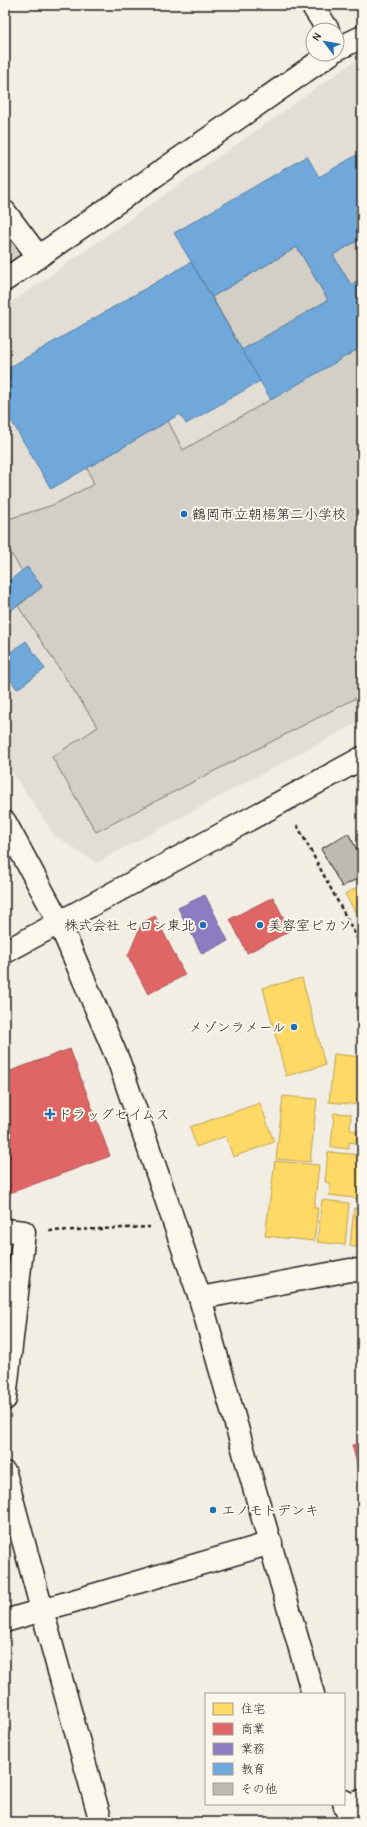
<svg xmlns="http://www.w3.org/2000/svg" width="367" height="1827" viewBox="0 0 367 1827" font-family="'Comic Neue','Klee One',sans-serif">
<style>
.built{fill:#e2ded5}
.green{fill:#d2cfc6;stroke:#777671}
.homes{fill:#ffd966;stroke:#bba050}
.shops{fill:#e06666;stroke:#a55050}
.offices{fill:#8e7cc3;stroke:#6c5f91}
.schools{fill:#6fa8dc;stroke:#567ea2}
.building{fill:#bdbab1;stroke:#1c1c1c}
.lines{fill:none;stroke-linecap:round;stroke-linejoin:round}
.minor-casing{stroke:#1c1c1c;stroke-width:25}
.tertiary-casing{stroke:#1c1c1c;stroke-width:25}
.path{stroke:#1c1c1c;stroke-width:2.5;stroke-dasharray:4 3;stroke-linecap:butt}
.minor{stroke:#fbf7ec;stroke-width:22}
.tertiary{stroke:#fbf7ec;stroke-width:22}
.poi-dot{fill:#1f6fb2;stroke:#fbf7ec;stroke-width:1.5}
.labels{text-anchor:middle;stroke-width:4;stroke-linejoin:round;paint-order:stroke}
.poi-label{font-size:14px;fill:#1c1c1c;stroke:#fbf7ec;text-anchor:start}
</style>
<rect width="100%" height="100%" fill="#f2eee4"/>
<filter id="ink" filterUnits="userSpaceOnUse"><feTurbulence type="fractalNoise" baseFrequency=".025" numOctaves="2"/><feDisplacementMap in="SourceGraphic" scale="8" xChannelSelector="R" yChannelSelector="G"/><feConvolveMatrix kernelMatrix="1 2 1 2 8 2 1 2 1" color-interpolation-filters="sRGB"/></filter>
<g filter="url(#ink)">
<!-- built -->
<path class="built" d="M362,58V720L96,863L54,835L5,761V307L352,63Z"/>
<!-- green -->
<g class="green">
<path d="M5,228L24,254L5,266Z"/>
<path d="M362,238V278L351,285L333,255Z"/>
<path d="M297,247L328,300L242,350L212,297Z"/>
<path d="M358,349L362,356V695L96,832L52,757L98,727L18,606L42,587L27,567L22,571L5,544V520L53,505L94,484L87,468L168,421L183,450Z"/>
</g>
<!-- homes -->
<g class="homes">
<path d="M362,885V924L345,894Z"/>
<path d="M302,978L325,1065L286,1076L263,988Z"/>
<path d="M334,1054L362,1057L360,1105L329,1102Z"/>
<path d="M283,1096L317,1099L310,1162L276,1159Z"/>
<path d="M260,1103L274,1142L233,1157L226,1136L196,1147L190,1127Z"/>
<path d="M334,1113L351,1114L350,1130L357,1131L356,1143L349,1142V1149L331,1147Z"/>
<path d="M328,1152L362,1155V1199L329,1195L331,1183L325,1182Z"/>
<path d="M275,1161L319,1165L314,1208H318L314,1241L265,1236Z"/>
<path d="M322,1200L349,1203L345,1245L317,1242Z"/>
<path d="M354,1208L362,1209V1248L350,1246Z"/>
</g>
<!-- shops -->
<g class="shops">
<path d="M273,897L290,931L247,953L230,919Z"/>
<path d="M155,916L185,975L148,994L128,956L142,923Z"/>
<path d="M70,1049L110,1156L10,1193H5V1073Z"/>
<path d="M362,1442V1482L352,1445Z"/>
</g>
<!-- offices -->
<path class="offices" d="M205,895L228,941L202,954L178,908Z"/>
<!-- schools -->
<g class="schools">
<path d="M362,152V238L333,255L351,285L362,278V356L358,349L271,400L242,350L328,300L297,247L212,297L174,233L307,156L319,177Z"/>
<path d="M191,262L260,381L186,424L180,414L51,489L5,410V370Z"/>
<path d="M27,567L42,587L5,615V584Z"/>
<path d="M26,641L45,669L17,689L5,672V656Z"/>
</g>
<!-- building -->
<path class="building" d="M348,833L362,859V876L342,887L321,849Z"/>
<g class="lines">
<defs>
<g id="minor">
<path d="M312,5L328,30"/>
<path d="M5,212L38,256"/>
<path d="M5,1230L24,1232L5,1399"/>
<path d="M5,1473L42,1610L101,1822"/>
<path d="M5,1621L271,1543"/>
<path d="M345,1806L362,1801"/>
</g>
<g id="tertiary">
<path d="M337,49L362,37"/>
<path d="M5,280L330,54"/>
<path d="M5,822L59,922L119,1062L200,1298L313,1694"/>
<path d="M5,952L362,758"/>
<path d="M200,1298L350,1270L362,1271"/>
<path d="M344,1801L350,1822"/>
</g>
</defs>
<!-- minor casing -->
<use href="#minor" class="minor-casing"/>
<!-- tertiary casing -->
<use href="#tertiary" class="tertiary-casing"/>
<!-- path -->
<g class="path">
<path d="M297,825L362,947"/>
<path d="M49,1231L150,1227"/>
</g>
<!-- minor -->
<use href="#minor" class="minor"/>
<!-- tertiary -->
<use href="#tertiary" class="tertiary"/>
</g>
</g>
<!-- markers -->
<g class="poi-dot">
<circle cx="184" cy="514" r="4"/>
<circle cx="203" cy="925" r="4"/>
<circle cx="260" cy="925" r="4"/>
<circle cx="294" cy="1027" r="4"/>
<path d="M48 1108h4v4h4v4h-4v4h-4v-4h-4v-4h4z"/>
<circle cx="213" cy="1510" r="4"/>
</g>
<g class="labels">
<!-- poi labels -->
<g class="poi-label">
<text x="192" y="519">鶴岡市立朝楊第二小学校</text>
<text x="195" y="930" text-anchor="end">株式会社 セロン東北</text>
<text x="268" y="930">美容室ピカソ</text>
<text x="286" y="1032" text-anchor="end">メゾンラメール</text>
<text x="58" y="1119">ドラッグセイムス</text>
<text x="221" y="1515">エノモトデンキ</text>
</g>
</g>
<!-- margin -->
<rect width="367" height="1827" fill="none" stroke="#fbf7ec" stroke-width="20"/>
<rect x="10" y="10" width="347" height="1807" fill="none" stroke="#1c1c1c" stroke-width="1.5" filter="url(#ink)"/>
<!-- legend -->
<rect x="205" y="1693" width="140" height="112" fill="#fbf7ec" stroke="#a29f99"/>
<rect x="213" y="1703" width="20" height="12" fill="#ffd966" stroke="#a29f99"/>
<text x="241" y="1713" font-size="12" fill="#1c1c1c">住宅</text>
<rect x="213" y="1723" width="20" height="12" fill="#e06666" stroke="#a29f99"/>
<text x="241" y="1733" font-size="12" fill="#1c1c1c">商業</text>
<rect x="213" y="1743" width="20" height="12" fill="#8e7cc3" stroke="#a29f99"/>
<text x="241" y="1753" font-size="12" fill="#1c1c1c">業務</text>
<rect x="213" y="1763" width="20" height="12" fill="#6fa8dc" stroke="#a29f99"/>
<text x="241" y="1773" font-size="12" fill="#1c1c1c">教育</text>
<rect x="213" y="1783" width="20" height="12" fill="#bdbab1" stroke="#a29f99"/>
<text x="241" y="1793" font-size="12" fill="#1c1c1c">その他</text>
<!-- north arrow -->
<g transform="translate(325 42) rotate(302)"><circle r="19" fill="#fbf7ec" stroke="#a29f99"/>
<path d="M0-3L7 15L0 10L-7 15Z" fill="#1f6fb2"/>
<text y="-6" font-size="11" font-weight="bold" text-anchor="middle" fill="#1c1c1c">N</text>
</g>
</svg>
